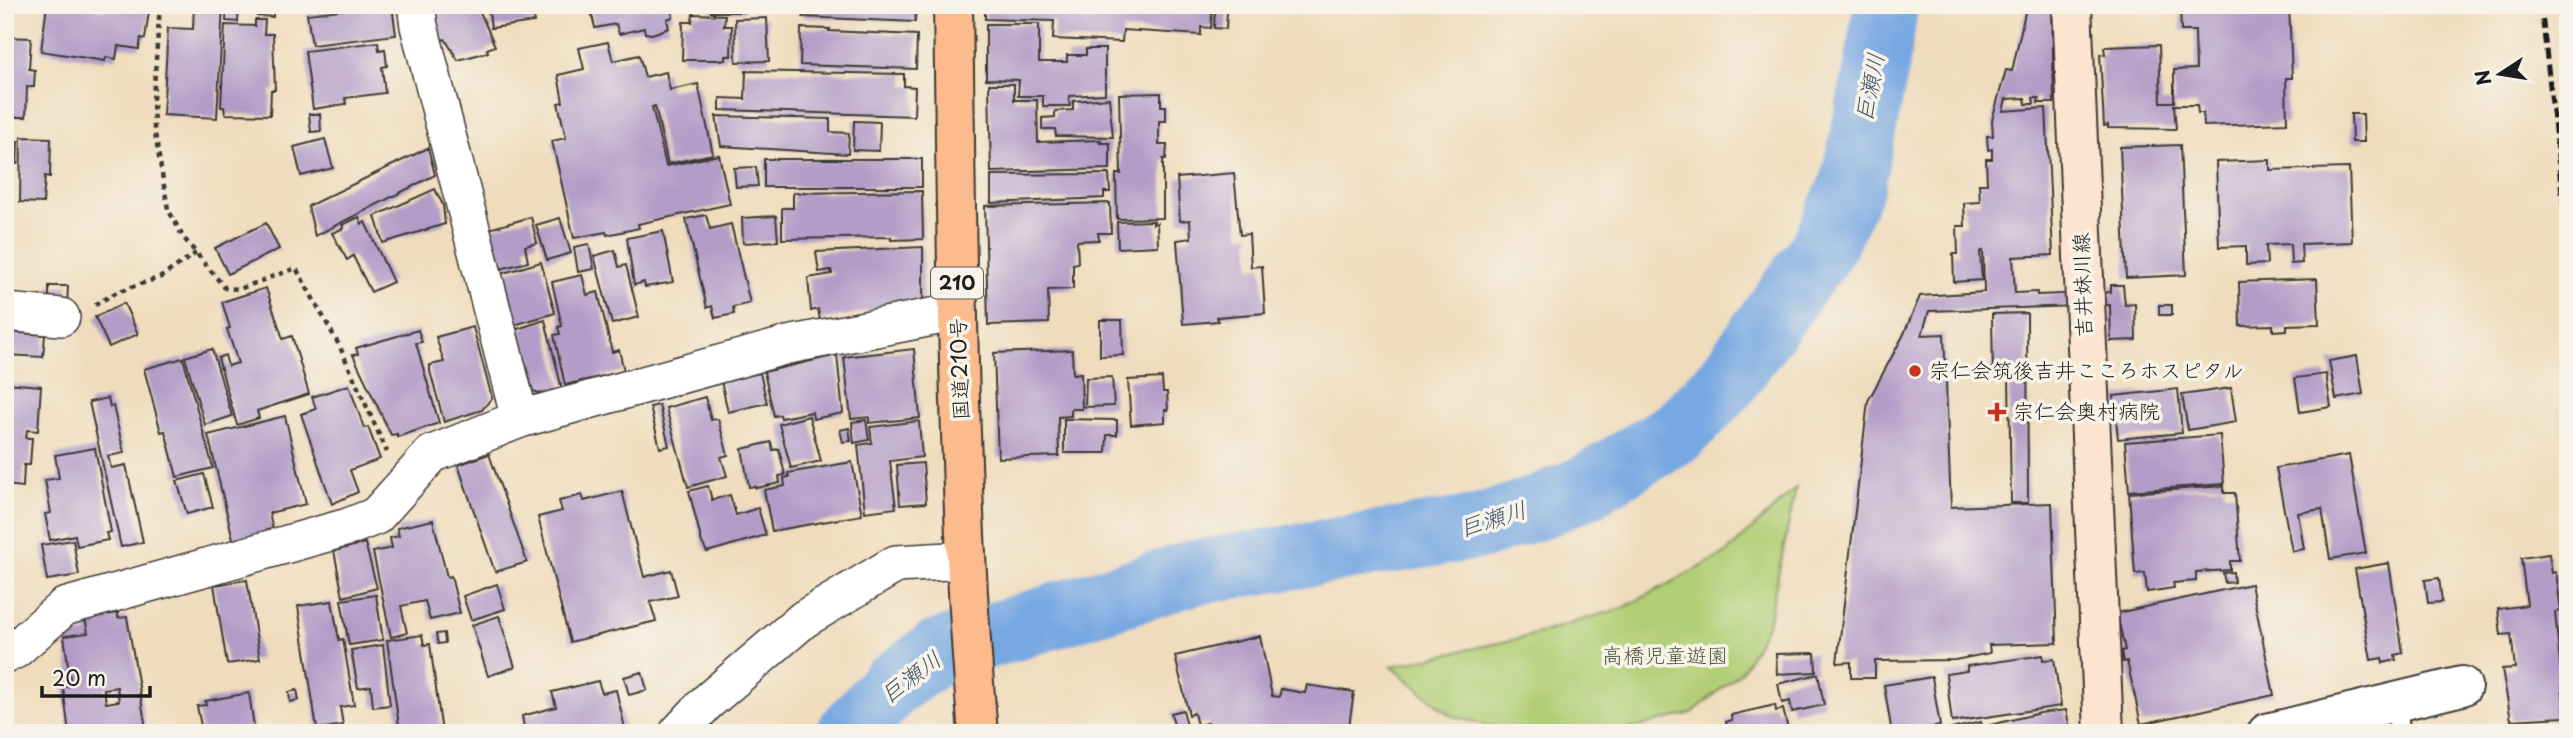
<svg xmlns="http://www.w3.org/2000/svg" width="2573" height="738" viewBox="0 0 2573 738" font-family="'Playpen Sans','Klee One',sans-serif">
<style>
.green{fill:#b1ce75;stroke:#667548;stroke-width:2}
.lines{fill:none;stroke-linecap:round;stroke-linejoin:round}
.river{stroke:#78a8e2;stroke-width:65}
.building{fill:#b39cc7;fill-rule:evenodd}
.service-casing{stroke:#3c3934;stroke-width:23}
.minor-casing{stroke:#3c3934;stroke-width:40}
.tertiary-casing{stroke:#3c3934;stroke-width:42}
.secondary-casing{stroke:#3c3934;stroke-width:42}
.trunk-casing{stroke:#3c3934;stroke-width:42}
.path{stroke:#3c3934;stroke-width:4.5;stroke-dasharray:5 5;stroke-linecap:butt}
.service{stroke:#fff;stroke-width:19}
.minor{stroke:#fff;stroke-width:37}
.tertiary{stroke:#fff;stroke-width:38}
.secondary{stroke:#fde4d1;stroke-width:38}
.trunk{stroke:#fbbb8d;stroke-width:38}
.rail{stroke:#1c1c1c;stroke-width:5;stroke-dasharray:10 5;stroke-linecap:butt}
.poi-dot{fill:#c8321e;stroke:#f7f3e8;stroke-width:2.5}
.labels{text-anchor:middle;stroke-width:7;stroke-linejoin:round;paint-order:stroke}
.shield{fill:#f7f3e8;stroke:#5e5c59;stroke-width:2}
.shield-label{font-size:19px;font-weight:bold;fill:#1c1c1c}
.street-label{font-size:21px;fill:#1c1c1c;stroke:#f7f3e8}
.poi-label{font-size:21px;fill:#1c1c1c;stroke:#f7f3e8;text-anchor:start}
.park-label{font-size:21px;fill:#505a3b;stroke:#f7f3e8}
.water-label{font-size:23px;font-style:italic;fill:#41546b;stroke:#f7f3e8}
</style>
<rect width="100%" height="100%" fill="#f7f3e8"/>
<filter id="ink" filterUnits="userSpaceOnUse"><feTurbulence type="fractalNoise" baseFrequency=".0143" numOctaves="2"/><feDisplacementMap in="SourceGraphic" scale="14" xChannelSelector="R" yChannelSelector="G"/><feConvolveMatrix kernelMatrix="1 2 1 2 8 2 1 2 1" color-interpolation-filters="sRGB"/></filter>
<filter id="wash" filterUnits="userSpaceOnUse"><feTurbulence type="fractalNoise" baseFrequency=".00686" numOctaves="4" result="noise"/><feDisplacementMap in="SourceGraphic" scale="28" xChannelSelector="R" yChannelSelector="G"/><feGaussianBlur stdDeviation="1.57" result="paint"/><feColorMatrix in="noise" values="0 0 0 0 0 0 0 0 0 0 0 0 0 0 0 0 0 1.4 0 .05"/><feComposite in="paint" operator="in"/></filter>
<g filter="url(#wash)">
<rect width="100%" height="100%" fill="#efdcbc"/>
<!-- green -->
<path class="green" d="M1796,488L1768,624L1742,671L1692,713L1614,733H1511L1450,715L1391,666L1526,637L1625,607L1725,554Z"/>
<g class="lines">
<!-- river -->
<path class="river" d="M849,733L891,686L938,652L1192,573L1480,527L1542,506L1586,487L1679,431L1724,385L1822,249L1852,185L1877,65L1886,5"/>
</g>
<g id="blocks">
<!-- building -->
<g class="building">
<path d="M47,5H76L105,10V5H126L149,11L145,39L141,38L139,49L118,46L116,59L106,57L105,61L41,51Z"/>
<path d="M194,5H223L217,118L163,115L168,28L193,29Z"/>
<path d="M227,5H239L238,22L226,21Z"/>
<path d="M258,5H273V17L257,16Z"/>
<path d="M380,5H392L396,35L312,45L307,14Z"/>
<path d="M431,5H477L495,46L487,49L488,52L458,60L445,39L439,41Z"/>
<path d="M488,5H532L534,22L491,28Z"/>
<path d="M608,5H671L673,17L667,19L669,28L652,34L645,33L644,28L619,34L616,24L595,28L591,11Z"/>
<rect x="711" y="5" width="34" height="7"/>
<path d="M803,5H916L915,22L803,17Z"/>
<path d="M985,5H1201V10L1212,11L1211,28L1201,27V35L1123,30L1122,42L1053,39L1054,21L985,19Z"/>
<path d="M2180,5H2289L2292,78H2286L2287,123L2204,126L2203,113H2198L2197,105H2174L2176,129L2108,128V125L2104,126L2100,54L2105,55L2104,47L2159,45L2161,102H2174V70L2196,69L2195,31H2181Z"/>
<path d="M2026,8H2052L2054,103H2038L2039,98H2033L2034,104H2026L2025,98L2006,99L2003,111L2046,108L2053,255L2013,257L2015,293L2037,292V295L2111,292V285H2123L2125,305L2135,304L2136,340L2111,341L2110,305L1929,311L1922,335L1944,334L1951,507L2052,503L2057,643L1989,645L1990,653L1955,660L1875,661V678H1851V662L1837,663L1868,401L1903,336L1920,296L1984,292L1983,251L1980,252L1982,280L1954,282L1953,254H1958L1957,226H1965L1964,203L1980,202L1979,184H1987L1986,159H1992V149L1988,150L1987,136H1993L1992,120L2006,70L2012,71Z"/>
<path d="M1215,10L1227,11L1226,29L1214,28Z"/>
<path d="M693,14L725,15L724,26H732L731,56H725V60H682L683,22H692Z"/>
<path d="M767,18L769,61L736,62L735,19Z"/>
<path d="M255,20H265L264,34H273L275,90H271L270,115L225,114L224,107H221L225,25L255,26Z"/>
<path d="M986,24H1039V62H1067V55H1086V49H1105V94L1069,96L1070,106H1043V96H1018L1019,80L986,79Z"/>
<path d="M801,28L830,29L829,31L917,35L916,69L800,65Z"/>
<path d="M5,37L31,38L29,69L35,70L34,87H27L26,117H13V121L5,120Z"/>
<path d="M378,42L379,50L385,49L387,66L382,67L385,93L345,98L346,104L313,109L305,51Z"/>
<path d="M608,42L613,61L639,55L645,77L666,72L670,90L698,84L713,154L668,164L655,106L652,107L666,166L719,155L730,204L638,224L639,228L607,235L606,232L574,238L552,141L566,138L558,103L563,102L558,75L584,69L579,48Z"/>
<path d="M746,71L904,74V86L915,87L914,116L720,110V98L745,99Z"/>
<path d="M989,84H1014V100H1037L1038,142L1101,140L1100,143H1110V169L991,172Z"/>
<path d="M1161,93V106H1166V121H1159V145H1167L1166,159H1163V218L1117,219L1116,174H1121L1119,94Z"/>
<path d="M1109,98L1113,137L1056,136L1055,129H1042V118L1055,117V111L1073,110V101Z"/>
<path d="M309,114H320L321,131L311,132Z"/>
<path d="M2351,114H2363L2364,142H2352Z"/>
<path d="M716,116L830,119V132L849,133L848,154L721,146Z"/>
<path d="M854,121L880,122L879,151L853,150Z"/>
<path d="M21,137L51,138L50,177L45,176L43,203L20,202Z"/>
<path d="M325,139L333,168L301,176L294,147Z"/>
<path d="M5,141H18L17,164L5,163Z"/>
<path d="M2180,145L2186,275L2126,278L2120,147Z"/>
<path d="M428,148L435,175L315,236L308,206Z"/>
<rect x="764" y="159" width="158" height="28"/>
<path d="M2270,160V170L2349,168L2352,242L2301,244L2302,263L2291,264L2290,244L2266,245L2267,264L2246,265V246L2219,247L2216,162Z"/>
<path d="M756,167L758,186L736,187L734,168Z"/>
<path d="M1234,173L1240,235L1249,234L1251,267L1262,266L1265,313L1217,317L1218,321L1183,324L1177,240L1191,238L1190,220L1180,221L1177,178Z"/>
<path d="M1109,174L1110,192H1104V198L991,203V175Z"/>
<path d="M435,189L443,205L445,224L383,243L375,216Z"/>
<path d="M922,191L923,239L891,240V237L782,239V208H793V193Z"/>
<path d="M1110,203L1111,233H1098L1099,240L1077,241L1078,263L1073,264V289L1048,290L1049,323L988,325L985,206Z"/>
<path d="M706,215L710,229L731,224L750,303L733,307L734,314L715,318L712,306L707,308L686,219Z"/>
<path d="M776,216L778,241L743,243L742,218Z"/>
<path d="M359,217L362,224L365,222L393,282L371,292L353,256L347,260L332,233L344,228L342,225Z"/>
<path d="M531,217L537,243L525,246L528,262L500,269L489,229Z"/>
<path d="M560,218L571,253L547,260L536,225Z"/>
<path d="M1154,221L1153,224L1157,223L1158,246L1118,248L1117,222Z"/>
<path d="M266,223L279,249L228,274L215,248Z"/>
<path d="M663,231L673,282L645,287L644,282L634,285L627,238Z"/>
<path d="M589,244L594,269L578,272L574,247Z"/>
<path d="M923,247V301L820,320L818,309L811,311L808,278L832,274L831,270L819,272L816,252Z"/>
<path d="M615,250L619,267L626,265L639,317L612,324L594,256Z"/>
<path d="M541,262L555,313L514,325L500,274Z"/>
<path d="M582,275L587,295L598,292L612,352L619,350L624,371L565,385L554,335L560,334L558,327L562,326L552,282Z"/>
<path d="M2317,279L2319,324L2287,325V330L2273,331V325L2240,326L2239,282Z"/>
<path d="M49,286H68L67,307L49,306Z"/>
<path d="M266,288L283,339L292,336L309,394L257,411L259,418L237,425L218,358L225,355L228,366L238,363L227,329L230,328L222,302Z"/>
<path d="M124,303L138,334L109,347L95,317Z"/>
<rect x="2159" y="305" width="13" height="10"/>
<path d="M2027,313L2028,503H2011L2009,378H1993L1992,314Z"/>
<path d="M545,320L562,389L543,394L533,391L514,330Z"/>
<path d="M1100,320H1122L1123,355L1100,356Z"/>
<path d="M473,327L492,398L482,410L444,422L430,371V365L444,362L436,337Z"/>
<path d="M418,330L422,342L416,343L439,423L397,437V434L391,435L353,355L358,354L356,348Z"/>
<path d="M9,332L45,335L43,357L8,355Z"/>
<path d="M212,349L232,416L205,425L185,357Z"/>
<path d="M914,349L920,418L869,423V417L851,419L844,357Z"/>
<path d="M1072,350L1073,374L1081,373L1082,409H1071V416L1058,417L1059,456L998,458L994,353Z"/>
<path d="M837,355L843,413L813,419L812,412L781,418L780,415L774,416L764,372Z"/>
<path d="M2357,356L2363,394L2336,399L2329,361Z"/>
<path d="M183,358L213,468L177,477L165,431L161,432L144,369Z"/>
<path d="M760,373L767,403L728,412L721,381Z"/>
<path d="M2326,374L2331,407L2300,412L2295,378Z"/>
<path d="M1112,377L1114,406L1085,407L1086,378Z"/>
<path d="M1162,378L1163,392H1167L1168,410H1165V422L1131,425L1128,380Z"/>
<path d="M5,383L41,386L38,431L27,430L26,438H32L30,465H24L23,487L5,485Z"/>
<path d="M349,385L364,428L368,427L380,459L350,470L358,492L332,504L301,414L316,409L312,397Z"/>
<path d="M2231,388L2236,422L2188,430L2182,395Z"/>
<path d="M2178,389L2182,433L2118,439L2114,396Z"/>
<path d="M705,397L711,420L718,419L728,455L721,457L727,476L688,487L666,408Z"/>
<path d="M108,398L110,407L113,406L124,453L108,456L111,468L126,465L143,542L121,547L89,402Z"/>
<path d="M659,405L669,446L660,448L650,407Z"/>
<path d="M285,416L306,504L269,513L274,534L234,543L208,435Z"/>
<path d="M809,416L821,461L791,468L779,424Z"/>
<path d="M1064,419L1117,420V435H1107L1106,453H1064Z"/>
<path d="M866,420L869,440L854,443L852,422Z"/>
<path d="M919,421L922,457L890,461L896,508L865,512L858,445L872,443L870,427Z"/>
<path d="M849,428L851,441L843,442L840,430Z"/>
<path d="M2220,435L2224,484L2129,491L2125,442Z"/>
<path d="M771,442L773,450L779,449L785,475L779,476L780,483L756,488L755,486L749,487L742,449Z"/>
<path d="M95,448L111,532L106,533L108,540L77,546L75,535L50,540L45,514L51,513L45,480L59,478L55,455Z"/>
<path d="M489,454L527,562L495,572L458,465Z"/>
<path d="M2349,455L2366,553L2330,559L2322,509L2298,513L2304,549L2292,551L2276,468Z"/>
<path d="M852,462L862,515L772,531L764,490L785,486L784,478L789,477L788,473Z"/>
<path d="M923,463L926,503L900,505L897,465Z"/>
<path d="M204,474L213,507L187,514L177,481Z"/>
<path d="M708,486L712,500L730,495L736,515L758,508L766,535L707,552L702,543L689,491Z"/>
<path d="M2224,486V493H2235L2240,561H2230V570L2196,572V581L2173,583L2174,588L2147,592L2145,573L2135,574L2129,493Z"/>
<path d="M622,491L644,577L671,570L678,596L650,602L656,621L570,642L538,517L562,511L559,501L582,495L584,501Z"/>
<path d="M433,520L447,577L451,576L460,613L430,620L425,601L401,606L407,633L391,637L373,552L392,548L390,538L399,536L397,528Z"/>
<path d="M73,540L79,575L47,580L41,545Z"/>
<path d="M365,543L377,588L343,597L334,551Z"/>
<path d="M2549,554L2552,573L2556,572L2561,611L2555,612L2565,717L2511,720L2502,669L2515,668L2511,634L2501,635L2498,609L2527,605L2521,558Z"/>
<path d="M2389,563L2403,653L2395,655L2396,660L2383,663L2382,658L2371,660L2355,569Z"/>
<path d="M2233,572L2234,582L2225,583L2223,573Z"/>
<path d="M2439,578L2442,602L2428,603L2425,580Z"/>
<path d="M247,580L260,659L227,664L214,585Z"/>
<path d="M497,584L505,609L471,620L463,596Z"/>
<path d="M2251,584L2274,695L2141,724L2127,661L2123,662L2121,651L2125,650L2117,613Z"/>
<path d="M376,595L383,640L349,645L341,600Z"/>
<path d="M332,601L339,640L343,639L354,705L340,707L343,725L318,729V733H302L317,729L298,606Z"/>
<path d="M118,613V618L127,617L146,728L115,733H69L63,687L71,686L64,636L88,633L85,618ZM117,687L119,701L106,703L104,689Z"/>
<path d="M499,616L515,667L488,676L472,625Z"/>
<path d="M444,633L445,643L438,644L436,634Z"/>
<path d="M422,635L424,645L430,644L442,733H400L387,640Z"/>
<path d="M1260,636L1272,696L1279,697L1281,689L1305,693L1307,685L1354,692L1348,733H1210L1208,723L1197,725L1194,713L1189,715L1175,656Z"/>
<path d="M383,645L390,705L373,707L371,686L358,688L351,650Z"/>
<path d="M1815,653L1816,672L1777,674L1776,654Z"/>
<path d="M2043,655V660L2054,659L2061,706L1952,722L1946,674L1967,671V666Z"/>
<path d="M642,672L647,690L629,695L624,677Z"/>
<path d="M1818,674L1824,705L1792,712L1790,701L1782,703L1778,684Z"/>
<path d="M1932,677L1940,726L1892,733L1884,685Z"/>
<path d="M598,681L602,693L616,690L625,728L611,731V733H525L522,716L556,707L552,692Z"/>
<path d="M297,690L299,700L290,702L289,692Z"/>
<path d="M249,693L254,727L219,733H211L210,730L202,731L197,706L206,705L205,701Z"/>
<path d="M1775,705L1776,711L1783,709L1789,733H1728L1726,722L1732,720L1731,715Z"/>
<path d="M1183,710L1188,730L1176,733L1171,713Z"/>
<path d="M2066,710L2071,733H1948L1947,730L1981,722L1982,727L2040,713Z"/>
<path d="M2553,726L2554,733H2521L2520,729Z"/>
</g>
</g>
</g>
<g filter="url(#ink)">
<use href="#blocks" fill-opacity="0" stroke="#3c3934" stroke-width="2"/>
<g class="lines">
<defs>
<path id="service" d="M2396,701L2400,733"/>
<g id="minor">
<path d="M416,5L419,26L520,419"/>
<path d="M5,312L61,317"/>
<path d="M5,654L15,650L64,607L348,527L376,516L432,454L520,419L788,345L958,312"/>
<path d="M678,733L706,703L804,619L896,564L966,560"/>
</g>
<path id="tertiary" d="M2267,733L2462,686"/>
<path id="secondary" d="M2072,5L2104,733"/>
<path id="trunk" d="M953,5C957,248 957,491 978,733"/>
</defs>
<!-- service casing -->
<use href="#service" class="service-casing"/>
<!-- minor casing -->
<use href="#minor" class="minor-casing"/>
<!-- tertiary casing -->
<use href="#tertiary" class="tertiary-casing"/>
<!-- secondary casing -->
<use href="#secondary" class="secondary-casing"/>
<!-- trunk casing -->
<use href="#trunk" class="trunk-casing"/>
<!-- path -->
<g class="path">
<path d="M160,5L153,99L154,128L168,209L183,237L225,288L239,289L296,268L339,345L387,452"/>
<path d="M95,305L117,292L161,277L196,253"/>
</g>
<!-- service -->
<use href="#service" class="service"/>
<!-- minor -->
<use href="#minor" class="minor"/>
<!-- tertiary -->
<use href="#tertiary" class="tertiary"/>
<!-- secondary -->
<use href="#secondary" class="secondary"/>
<!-- trunk -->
<use href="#trunk" class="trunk"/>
<!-- rail -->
<path class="rail" d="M2541,5L2568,247"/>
</g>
</g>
<!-- markers -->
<g class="poi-dot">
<circle cx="1915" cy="371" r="7"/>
<path d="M1993.5 401.5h7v7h7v7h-7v7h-7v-7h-7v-7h7z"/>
</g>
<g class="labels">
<!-- shield labels -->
<rect class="shield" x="931" y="267.5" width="52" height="31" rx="5"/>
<g class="shield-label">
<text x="957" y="290">210</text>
</g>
<!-- street labels -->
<g class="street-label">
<text transform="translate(2083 285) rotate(-92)" y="7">吉井妹川線</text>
<text transform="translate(960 369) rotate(-92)" y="7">国道210号</text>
</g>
<!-- poi labels -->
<g class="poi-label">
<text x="1929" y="378">宗仁会筑後吉井こころホスピタル</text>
<text x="2013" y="419">宗仁会奥村病院</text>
</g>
<!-- park labels -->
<g class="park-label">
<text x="1665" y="663">高橋児童遊園</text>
</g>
<!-- water labels -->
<g class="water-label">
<text transform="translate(1870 87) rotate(-79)" y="8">巨瀬川</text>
<text transform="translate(1493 519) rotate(-17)" y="8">巨瀬川</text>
<text transform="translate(911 677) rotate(-37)" y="8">巨瀬川</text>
</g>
</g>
<!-- margin -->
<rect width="2573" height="738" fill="none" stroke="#f7f3e8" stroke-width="28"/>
<!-- north arrow -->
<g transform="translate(2500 74) rotate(258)" stroke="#f7f3e8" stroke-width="5" paint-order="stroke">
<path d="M0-5L12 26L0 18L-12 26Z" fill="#1c1c1c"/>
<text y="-10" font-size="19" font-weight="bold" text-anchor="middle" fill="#1c1c1c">N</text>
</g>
<!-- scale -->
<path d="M42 686v10h108v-10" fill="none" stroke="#1c1c1c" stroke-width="3.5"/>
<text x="52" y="686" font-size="21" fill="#1c1c1c" stroke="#f7f3e8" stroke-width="5" paint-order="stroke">20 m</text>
</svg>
